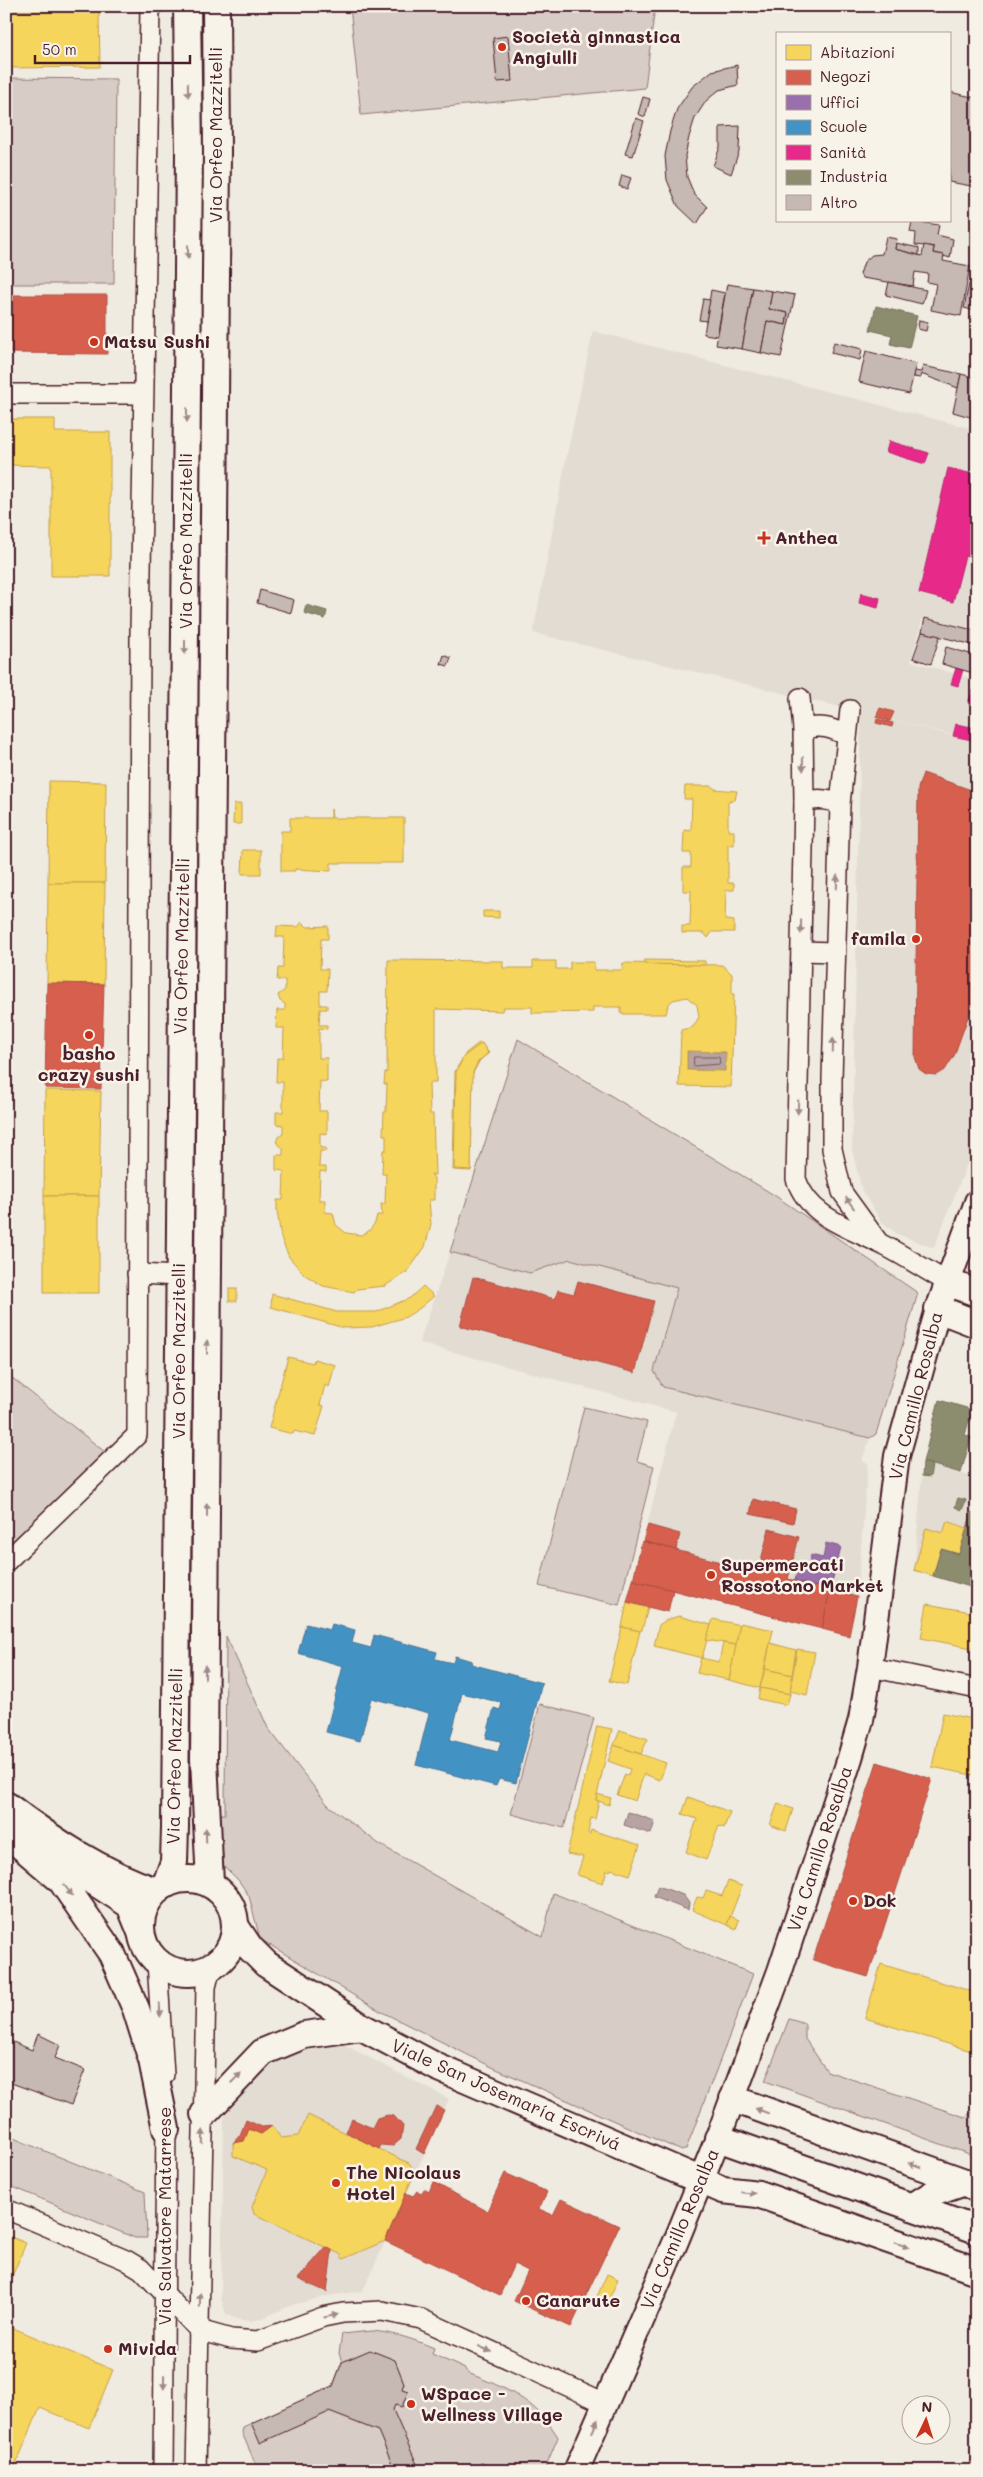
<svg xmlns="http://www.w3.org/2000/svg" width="983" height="2477" viewBox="0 0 983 2477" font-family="Mali,sans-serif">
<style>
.built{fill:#e3dcd2}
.green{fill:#d8cdc6;stroke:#917678}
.water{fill:#b7a4a2;stroke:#8b6f72}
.homes{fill:#f6d55c;stroke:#c29e4d;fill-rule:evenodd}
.shops{fill:#d6604d;stroke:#ac4c43}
.offices{fill:#9970ab;stroke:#815885}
.schools{fill:#4393c3;stroke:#457095;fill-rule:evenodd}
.health{fill:#e7298a;stroke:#b8266e}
.industry{fill:#8c8c6e;stroke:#786b5a}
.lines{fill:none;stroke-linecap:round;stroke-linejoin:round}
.shore{stroke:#76545b;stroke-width:1}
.building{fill:#c6b8b3;stroke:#4a1f2b}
.minor-casing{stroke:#4a1f2b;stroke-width:22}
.tertiary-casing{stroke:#4a1f2b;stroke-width:28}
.secondary-casing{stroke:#4a1f2b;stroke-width:30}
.minor{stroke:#f7f3e8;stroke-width:19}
.tertiary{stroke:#f7f3e8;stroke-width:24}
.secondary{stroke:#f7f3e8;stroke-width:26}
.oneway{fill:#a0898a}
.poi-dot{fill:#c8321e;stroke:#f7f3e8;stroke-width:2}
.labels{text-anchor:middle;stroke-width:5;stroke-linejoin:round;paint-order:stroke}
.poi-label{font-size:18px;font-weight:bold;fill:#4a1f2b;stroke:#f7f3e8;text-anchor:start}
.street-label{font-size:18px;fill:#4a1f2b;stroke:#f7f3e8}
</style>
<rect width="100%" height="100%" fill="#f0ebe0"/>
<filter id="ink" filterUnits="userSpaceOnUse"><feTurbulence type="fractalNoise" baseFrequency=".02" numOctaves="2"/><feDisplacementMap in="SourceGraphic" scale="10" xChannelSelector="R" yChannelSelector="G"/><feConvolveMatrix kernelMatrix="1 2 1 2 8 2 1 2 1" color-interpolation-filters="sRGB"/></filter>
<g filter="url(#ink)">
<!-- built -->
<g class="built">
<path d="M593,331L977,430V630L923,617L911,661L977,680V741L875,715L977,742V1139L934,1248L897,1234L881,1221L862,1191L852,1150L861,712L533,633L566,459Z"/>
<path d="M450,1252L529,1273L570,1259L677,1288L654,1371L663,1387L870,1438L862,1461L868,1463L857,1597L849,1636L633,1580L676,1412L419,1343Z"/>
<path d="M923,1462L977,1478V1589L914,1570Z"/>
<path d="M341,2043L449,2099L363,2291L328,2296L292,2305L261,2319L249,2321L236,2319L226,2314L221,2298L224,2118L236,2094L272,2065L303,2047Z"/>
</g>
<!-- green -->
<g class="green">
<path d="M350,6H655L645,88L361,115Z"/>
<path d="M6,78L116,79L114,284H6Z"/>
<path d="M518,1039L774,1195L918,1293L876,1434L870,1438L663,1387L654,1371L677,1288L570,1259L530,1273L450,1252Z"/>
<path d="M6,1373L105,1452L6,1548Z"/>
<path d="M584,1407L647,1422L637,1461L654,1466L619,1605L539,1586Z"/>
<path d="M226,1636L268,1728L328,1805L379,1844L543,1937L553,1893L753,1974L686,2149L682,2151L492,2067L380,2011L260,1939L249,1896L239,1881L222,1864L220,1814H225Z"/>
<path d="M540,1704L594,1718L564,1828L511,1814Z"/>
<path d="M789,2019L805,2024V2039L827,2071L965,2117L977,2109V2157L765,2081Z"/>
<path d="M6,2135L145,2192L147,2238H135L6,2184Z"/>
<path d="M372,2331C395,2333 413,2339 434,2348L432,2354L465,2369L468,2373C507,2389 535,2399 558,2437L544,2471H253L256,2465L242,2433L243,2427L333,2386L342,2362L339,2353L342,2334Z"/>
</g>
<!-- water -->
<g class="water">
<path d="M687,1051L726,1052L725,1071L687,1070Z"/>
<path d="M628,1812L655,1821L651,1834L624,1825Z"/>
<path d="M658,1886L683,1895L689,1903L688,1910L654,1897Z"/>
</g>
<!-- homes -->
<g class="homes">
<path d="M6,10H99L100,67L6,68Z"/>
<path d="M6,419H55V432H110V576H51V466L6,465Z"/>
<path d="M49,781L106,782L105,883H48Z"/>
<path d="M685,786H711L715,789L737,791L735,800L728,801V831H734V845H728V883H734V890H726L725,920L734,921V932H712L708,938L704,933H682V926H690L691,891H683V867H691V853H683L684,830L691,831L692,799H684Z"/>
<path d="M234,804H241V824H233Z"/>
<path d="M331,809L332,818H404V863H331V871L295,869V871H281V831H290V818H331Z"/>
<path d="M243,850H261V874H242Z"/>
<path d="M48,883H105L104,984L47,983Z"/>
<path d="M483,911H499V918L483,917Z"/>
<path d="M302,922L307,927L328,926V939H321L320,969H328L327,991H320V1005H327V1009H320L319,1025H327V1029L319,1028V1058H327V1082L320,1081L319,1111H327V1134L320,1133V1148H326V1151H320L319,1167H326V1172L320,1171L319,1200H325V1212L333,1213L336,1225L346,1233L361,1235L369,1231L375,1223L377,1215H382L381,1204H385L386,1174H382L383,1150H386V1135H383L384,1112H386L387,1084H384L385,1072H387L388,960L503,961V968H533V961H556V969H570V962H594V970H622L623,963L722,965L732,974V994H734L731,1087L679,1086L681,1030L693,1027L699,1017L697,1005L687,997L673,1000L668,1005L666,1014H621V1007H593V1012L543,1013H532V1007H503L502,1011L436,1009V1083H429L430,1114H433L435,1175L431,1174L434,1178V1200H429L431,1224L425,1247L408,1271L385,1286L357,1289L354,1292L323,1286L305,1275L289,1257L281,1238L277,1210V1200H283L284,1171L276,1170V1155H283V1148L276,1142L278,1137L283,1134V1125L276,1124V1112H283V1082H276L277,1058H283L284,1028H276L277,1010H285V1004L280,1001L278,995L285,990V980H277L278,968H283L284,937H276L277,926L298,927ZM687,1051L726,1052L725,1071L687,1070Z"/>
<path d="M644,960L705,961V965L644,964Z"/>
<path d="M480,1042L489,1053L480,1060L472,1075L471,1171L453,1170L455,1071L466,1053Z"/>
<path d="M482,1043L488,1053L478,1062L473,1072L471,1170L454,1169L456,1072L464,1056Z"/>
<path d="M45,1090L101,1091L99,1196H44Z"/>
<rect x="44" y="1196" width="55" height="97"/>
<path d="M423,1286L434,1296L420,1308L406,1317L372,1327L344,1328L271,1307L272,1294L337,1312H376L410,1298Z"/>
<rect x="229" y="1289" width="8" height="12"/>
<path d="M288,1357L313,1363L314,1359L335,1365L329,1387L325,1385L320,1405L324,1406L315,1436L294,1431L293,1434L269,1428Z"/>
<path d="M947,1521L967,1528L959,1554L941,1549L933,1576L914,1570L926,1528L943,1533Z"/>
<path d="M627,1602L648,1608L642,1630L640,1631L622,1627Z"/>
<path d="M927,1604L977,1613V1649L921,1638Z"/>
<path d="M679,1616L711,1625L702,1658L654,1646L659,1625L666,1620Z"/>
<path d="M713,1619L740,1625L736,1645L706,1640Z"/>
<path d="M740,1623L773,1630L760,1688L729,1680Z"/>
<path d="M622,1627L640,1631L627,1685L609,1681Z"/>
<path d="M723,1643L736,1645L729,1680L697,1673L701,1658L719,1662Z"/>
<path d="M770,1643L796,1650L792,1675L765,1669Z"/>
<path d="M797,1649L815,1652L807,1695L790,1691Z"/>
<path d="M765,1669L792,1675L790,1694L760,1688Z"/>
<path d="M760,1688L790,1694L787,1705L758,1699Z"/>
<path d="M943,1713L977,1720V1776L932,1767Z"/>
<path d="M597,1726L612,1729L596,1800H599L595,1819L591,1818L588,1833L590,1834L591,1830L640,1845L630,1875L611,1869L610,1871L607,1870L603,1883L577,1875L583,1857L567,1854Z"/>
<path d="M620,1730L648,1739L641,1754L614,1745Z"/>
<path d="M614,1745L666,1763L660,1780L644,1774L635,1801L617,1795L625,1774L628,1775L630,1769L608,1761Z"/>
<path d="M597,1794L611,1798L609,1805L596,1800Z"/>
<path d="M688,1797L730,1812L724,1828L719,1826L706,1860L686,1852L697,1819L682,1814Z"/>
<path d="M778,1803L793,1809L786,1831L770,1825Z"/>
<path d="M728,1881L742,1886L727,1925L692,1910L697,1897L703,1898L706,1891L722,1896Z"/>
<path d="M730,1916L739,1920L736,1929L727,1925Z"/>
<path d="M881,1964L977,1993V2032L971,2051L865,2018Z"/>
<path d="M308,2115L409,2163L415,2172L385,2241L343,2259L340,2254L254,2214L252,2207L267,2170L233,2156V2143L244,2141L249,2129L261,2134L272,2126L281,2138L298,2136Z"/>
<path d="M6,2235L26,2243L6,2291Z"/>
<path d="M607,2274L618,2279L607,2304L596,2299Z"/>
<path d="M6,2325L113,2370L89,2428L40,2408L13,2471H6Z"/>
</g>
<!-- shops -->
<g class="shops">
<path d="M6,295H107V354L6,353Z"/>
<path d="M880,708L894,712L890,721L876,717Z"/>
<path d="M877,719L893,723L892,727L876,723Z"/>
<path d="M923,773L977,792V992L954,1056L945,1070L936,1075L926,1074L919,1069L915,1057L918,788Z"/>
<path d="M47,983L104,984L101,1089L45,1088Z"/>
<path d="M473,1277L555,1299L558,1290L574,1294L578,1281L654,1301L635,1373L460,1326Z"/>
<path d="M753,1499L796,1509L793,1523L750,1514Z"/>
<path d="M648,1525L680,1534L676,1550L643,1541Z"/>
<path d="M769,1529L799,1537L788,1579L830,1590L822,1629L633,1580L642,1541L758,1572Z"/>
<path d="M633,1580L673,1590L668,1612L627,1602Z"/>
<path d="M830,1590L857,1597L849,1636L822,1629Z"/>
<path d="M877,1762L932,1779L868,1977L813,1960Z"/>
<path d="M436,2106L444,2110L424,2154L416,2149Z"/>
<path d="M388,2115L394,2116L403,2126L401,2139L393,2146L381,2145L379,2149L346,2132L352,2119L372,2128L377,2118Z"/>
<path d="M246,2120L262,2127L272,2126L261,2134L249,2129L244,2141L233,2143L240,2135Z"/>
<path d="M505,2173L547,2192L539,2209L553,2215L561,2199L619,2226L571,2327L514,2301L528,2271L514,2264L500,2295L385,2241L406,2193L413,2196L417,2191L422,2193L424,2189L429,2192L433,2182L487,2211Z"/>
<path d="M326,2247L332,2250L327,2292L298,2279Z"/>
</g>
<!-- offices -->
<path class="offices" d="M826,1543L841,1547L830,1590L795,1581L799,1563L809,1566L811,1555L823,1558Z"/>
<!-- schools -->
<path class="schools" d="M306,1624L330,1630L332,1624L355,1630L352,1643L371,1648L374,1635L437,1652L435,1659L453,1663L455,1656L472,1661L471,1664L542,1683L516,1783L499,1779L496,1786L416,1765L429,1713L371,1698L360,1741L326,1732L343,1666L298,1653ZM462,1693L502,1703L500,1710L494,1708L486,1738L501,1741L498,1752L450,1740Z"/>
<!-- health -->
<g class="health">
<path d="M889,441L929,453L925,464L886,452Z"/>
<path d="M948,468L977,475V559L965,556L953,602L919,593Z"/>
<path d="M861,593L880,598L878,608L859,603Z"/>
<path d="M956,668L963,670L958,686L951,684Z"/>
<path d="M973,690L977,691V707L968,703Z"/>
<path d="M956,724L977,728L976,741L953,736Z"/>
</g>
<!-- industry -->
<g class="industry">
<path d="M876,306L917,316L909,348L890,344L892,335L870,330Z"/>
<path d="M306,605L327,611L325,619L304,613Z"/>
<path d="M939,1400L977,1411L975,1422L969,1420L965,1435L971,1437L961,1473L923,1462Z"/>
<path d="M923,1462L932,1465L930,1477L922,1476Z"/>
<path d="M958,1498L966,1500L962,1510L955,1507Z"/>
<path d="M972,1512L977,1514V1589L933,1576L941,1549L959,1554Z"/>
</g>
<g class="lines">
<!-- shore -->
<path class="shore" d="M694,1057H719L720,1064L694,1066Z"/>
</g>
<!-- building -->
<g class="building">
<path d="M508,36L512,81L497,82L493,38Z"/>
<path d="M737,65L738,85L719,90L706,101L695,118L689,137L685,156L687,177L694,194L707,207L697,224L678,206L667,180L665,156L670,131L677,109L692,87L712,71Z"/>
<path d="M949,92L977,98V187L949,182Z"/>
<path d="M643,97L650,99L645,117L638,114Z"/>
<path d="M636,118L644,121L633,156L625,154Z"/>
<path d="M740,126L739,151L731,174L713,166L720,147V127Z"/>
<path d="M622,175L631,178L627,189L619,186Z"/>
<path d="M912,221L939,225L937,235L953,239L950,258L933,253L934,247L915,245L916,233L910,232Z"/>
<path d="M886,237L897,239L895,249L922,256L924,245L934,247L933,253L944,255L943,261L970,266L961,316L931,310L936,284L927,282L928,274L915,272L913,286L862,278L860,274L864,262L872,255L882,254Z"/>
<path d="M896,243L919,248V255L895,249Z"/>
<path d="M889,282L926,290L922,304L886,295Z"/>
<path d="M727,284L753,288L742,349L716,345Z"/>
<path d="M969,284L977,286V320L976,311L964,308Z"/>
<path d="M753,288L772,291L769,309L788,313L786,325L767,321L761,353L742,349Z"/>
<path d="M711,290L725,293L717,336L704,334Z"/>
<path d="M772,291L795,295L781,357L761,353L767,321L786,325L788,313L769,309Z"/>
<path d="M703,299L710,300L706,321L699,320Z"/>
<path d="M919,320L928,322L926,331L918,329Z"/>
<path d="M834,342L862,349L860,360L831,353Z"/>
<path d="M866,351L916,364L909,394L859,382Z"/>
<path d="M923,366L961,374L958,388L921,374L920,378L913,377L914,371L921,372Z"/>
<path d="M961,374L977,378V419L953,412Z"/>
<path d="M260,590L294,600L291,613L257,603Z"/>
<path d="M925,618L977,631V646L922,632Z"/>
<path d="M922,632L940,636L931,664L913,658Z"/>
<path d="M946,647L977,656L973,673L942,664Z"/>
<path d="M444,655L451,658L448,666L441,664Z"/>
<path d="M38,2034L60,2045L55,2058L85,2070L71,2105L6,2081V2039L32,2050Z"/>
<path d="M370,2350L395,2360L404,2383L402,2389L408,2391L402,2407L395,2405L393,2410L420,2471H395L378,2431L329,2412L260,2443L251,2423L333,2386L342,2362Z"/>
<path d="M481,2463L501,2471H478Z"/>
</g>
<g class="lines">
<defs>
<g id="minor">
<path d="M6,394H143"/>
<path d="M800,698L803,729L804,802L796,1179C809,1217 847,1227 879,1243C902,1254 924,1269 947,1282"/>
<path d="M850,710L840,804L832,1078V1149L842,1192L879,1243"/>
<path d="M803,729C821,725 831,727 847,736"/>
<path d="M804,802C817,798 827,799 840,804"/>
<path d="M801,951L835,952"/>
<path d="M137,1274L179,1276"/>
<path d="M6,1562L137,1435L140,634L150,6"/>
<path d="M870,1667L977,1689"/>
<path d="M157,1961L164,2075"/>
<path d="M6,2209L126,2260L141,2269L199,2330L213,2334L231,2339L258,2341L323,2317L343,2313L382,2311L421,2319L605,2403"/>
<path d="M163,2471L166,2117"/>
<path d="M196,2471L206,1987L211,1967"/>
</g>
<path id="tertiary" d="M576,2471L676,2241L718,2138L780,1971L850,1758L861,1720L870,1667L897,1456L938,1309L977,1202"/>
<g id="secondary">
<path d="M947,1282L977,1293"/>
<path d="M938,1309L977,1324"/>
<path d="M6,1805C52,1840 102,1873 156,1891"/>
<path d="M6,1833L61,1880L112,1954L136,2009L152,2060L166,2129"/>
<path d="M45,1850L130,1905L141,1932"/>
<circle cx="188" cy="1926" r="47"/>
<path d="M210,1883L204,1759L217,152L216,6"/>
<path d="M166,1884L174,1862L175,1827L189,151L187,6"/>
<path d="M236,1927L250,1948L266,1964L362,2027L437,2067L723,2190L758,2194L977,2271"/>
<path d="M733,2099L965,2182L977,2189"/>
<path d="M204,2114L263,2052L304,2035L362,2027"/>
<path d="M718,2138L977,2230"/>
<path d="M912,2207L936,2192L965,2182"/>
</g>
</defs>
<!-- minor casing -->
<use href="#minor" class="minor-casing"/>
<!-- tertiary casing -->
<use href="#tertiary" class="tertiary-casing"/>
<!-- secondary casing -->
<use href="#secondary" class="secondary-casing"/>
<!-- minor -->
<use href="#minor" class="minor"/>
<!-- tertiary -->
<use href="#tertiary" class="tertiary"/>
<!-- secondary -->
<use href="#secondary" class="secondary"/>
</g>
<!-- one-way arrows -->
<defs><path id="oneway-solid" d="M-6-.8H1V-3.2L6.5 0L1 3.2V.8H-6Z" transform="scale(1.25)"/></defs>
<g class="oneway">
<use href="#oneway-solid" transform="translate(188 90) rotate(89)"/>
<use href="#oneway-solid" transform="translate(188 252) rotate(90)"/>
<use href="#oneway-solid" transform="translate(187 415) rotate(90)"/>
<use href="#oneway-solid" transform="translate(185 647) rotate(90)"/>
<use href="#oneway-solid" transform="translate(803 764) rotate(89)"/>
<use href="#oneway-solid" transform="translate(837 882) rotate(-88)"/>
<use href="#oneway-solid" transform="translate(801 927) rotate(91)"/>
<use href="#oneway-solid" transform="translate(833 1045) rotate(-88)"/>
<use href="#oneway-solid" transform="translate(798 1107) rotate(92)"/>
<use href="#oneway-solid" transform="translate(850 1203) rotate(-126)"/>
<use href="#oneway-solid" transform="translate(207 1347) rotate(-90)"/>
<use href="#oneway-solid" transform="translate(207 1510) rotate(-90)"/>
<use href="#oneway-solid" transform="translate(205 1672) rotate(-90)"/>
<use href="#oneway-solid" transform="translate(206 1835) rotate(-92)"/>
<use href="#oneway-solid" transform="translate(68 1890) rotate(53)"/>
<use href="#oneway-solid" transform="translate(160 2010) rotate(87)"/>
<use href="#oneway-solid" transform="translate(236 2078) rotate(-45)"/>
<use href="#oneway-solid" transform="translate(762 2111) rotate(-159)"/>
<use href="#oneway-solid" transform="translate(203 2137) rotate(-88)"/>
<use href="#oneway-solid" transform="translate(915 2165) rotate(-161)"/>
<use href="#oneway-solid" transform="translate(748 2193) rotate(6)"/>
<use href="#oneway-solid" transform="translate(902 2245) rotate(19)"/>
<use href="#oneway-solid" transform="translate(200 2300) rotate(-89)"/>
<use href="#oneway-solid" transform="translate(331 2316) rotate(-12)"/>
<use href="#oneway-solid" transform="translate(485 2349) rotate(25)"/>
<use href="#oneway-solid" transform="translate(164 2382) rotate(91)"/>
<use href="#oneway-solid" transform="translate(595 2426) rotate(-66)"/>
</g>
</g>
<!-- markers -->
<g class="poi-dot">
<circle cx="502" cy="47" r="5"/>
<circle cx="94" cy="342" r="5"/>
<path d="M761.5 530.5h5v5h5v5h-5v5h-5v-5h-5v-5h5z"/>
<circle cx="916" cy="939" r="5"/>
<circle cx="89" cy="1035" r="5"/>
<circle cx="711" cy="1575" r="5"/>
<circle cx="853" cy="1901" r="5"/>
<circle cx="336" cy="2183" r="5"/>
<circle cx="526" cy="2301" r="5"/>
<circle cx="108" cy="2349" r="5"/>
<circle cx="411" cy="2404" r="5"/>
</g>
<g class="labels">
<!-- poi labels -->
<g class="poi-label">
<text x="512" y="43">Società ginnastica<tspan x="512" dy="21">Angiulli</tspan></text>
<text x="104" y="348">Matsu Sushi</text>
<text x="775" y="544">Anthea</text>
<text x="906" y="945" text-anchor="end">famila</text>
<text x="89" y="1060" text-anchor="middle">basho<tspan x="89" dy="21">crazy sushi</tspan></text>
<text x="721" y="1571">Supermercati<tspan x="721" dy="21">Rossotono Market</tspan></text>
<text x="863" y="1907">Dok</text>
<text x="346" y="2179">The Nicolaus<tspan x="346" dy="21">Hotel</tspan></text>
<text x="536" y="2307">Canarute</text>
<text x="118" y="2355">Mivida</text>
<text x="421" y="2400">WSpace -<tspan x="421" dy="21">Wellness Village</tspan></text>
</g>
<!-- street labels -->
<g class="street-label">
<text transform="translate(216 135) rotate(-90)" y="6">Via Orfeo Mazzitelli</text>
<text transform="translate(186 541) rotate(-90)" y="6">Via Orfeo Mazzitelli</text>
<text transform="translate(182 946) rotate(-89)" y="6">Via Orfeo Mazzitelli</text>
<text transform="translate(179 1351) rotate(-90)" y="6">Via Orfeo Mazzitelli</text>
<text transform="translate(916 1396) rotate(-76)" y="6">Via Camillo Rosalba</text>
<text transform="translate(175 1756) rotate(-89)" y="6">Via Orfeo Mazzitelli</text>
<text transform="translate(820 1849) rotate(-72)" y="6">Via Camillo Rosalba</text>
<text transform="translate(506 2095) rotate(24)" y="6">Viale San Josemaría Escrivá</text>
<text transform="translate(165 2216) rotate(-90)" y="6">Via Salvatore Matarrese</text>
<text transform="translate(680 2229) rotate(-67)" y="6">Via Camillo Rosalba</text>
</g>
</g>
<!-- margin -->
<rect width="983" height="2477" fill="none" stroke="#f7f3e8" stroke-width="25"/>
<rect x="12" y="12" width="958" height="2452" fill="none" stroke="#4a1f2b" stroke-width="2" filter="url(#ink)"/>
<!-- legend -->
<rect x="776" y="32" width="175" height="190" fill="#f7f3e8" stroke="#b29e9c"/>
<rect x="786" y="45" width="25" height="15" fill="#f6d55c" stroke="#b29e9c"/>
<text x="820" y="58" font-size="15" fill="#4a1f2b">Abitazioni</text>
<rect x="786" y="70" width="25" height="15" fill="#d6604d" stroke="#b29e9c"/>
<text x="820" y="82" font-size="15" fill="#4a1f2b">Negozi</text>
<rect x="786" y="95" width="25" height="15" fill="#9970ab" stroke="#b29e9c"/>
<text x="820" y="108" font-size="15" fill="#4a1f2b">Uffici</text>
<rect x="786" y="120" width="25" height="15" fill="#4393c3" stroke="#b29e9c"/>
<text x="820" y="132" font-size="15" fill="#4a1f2b">Scuole</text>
<rect x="786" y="145" width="25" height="15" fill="#e7298a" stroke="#b29e9c"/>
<text x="820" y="158" font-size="15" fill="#4a1f2b">Sanità</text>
<rect x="786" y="170" width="25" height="15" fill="#8c8c6e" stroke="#b29e9c"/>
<text x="820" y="182" font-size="15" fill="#4a1f2b">Industria</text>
<rect x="786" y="195" width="25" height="15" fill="#c6b8b3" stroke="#b29e9c"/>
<text x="820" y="208" font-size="15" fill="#4a1f2b">Altro</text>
<!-- north arrow -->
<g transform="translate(926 2420) rotate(4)"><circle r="24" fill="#f7f3e8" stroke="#b29e9c"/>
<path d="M0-4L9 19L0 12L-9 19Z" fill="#c8321e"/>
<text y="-8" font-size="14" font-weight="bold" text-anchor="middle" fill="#4a1f2b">N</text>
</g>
<!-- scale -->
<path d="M35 55v8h155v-8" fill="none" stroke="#4a1f2b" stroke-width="2.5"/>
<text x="42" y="55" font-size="15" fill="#4a1f2b" stroke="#f7f3e8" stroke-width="4" paint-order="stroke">50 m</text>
</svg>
